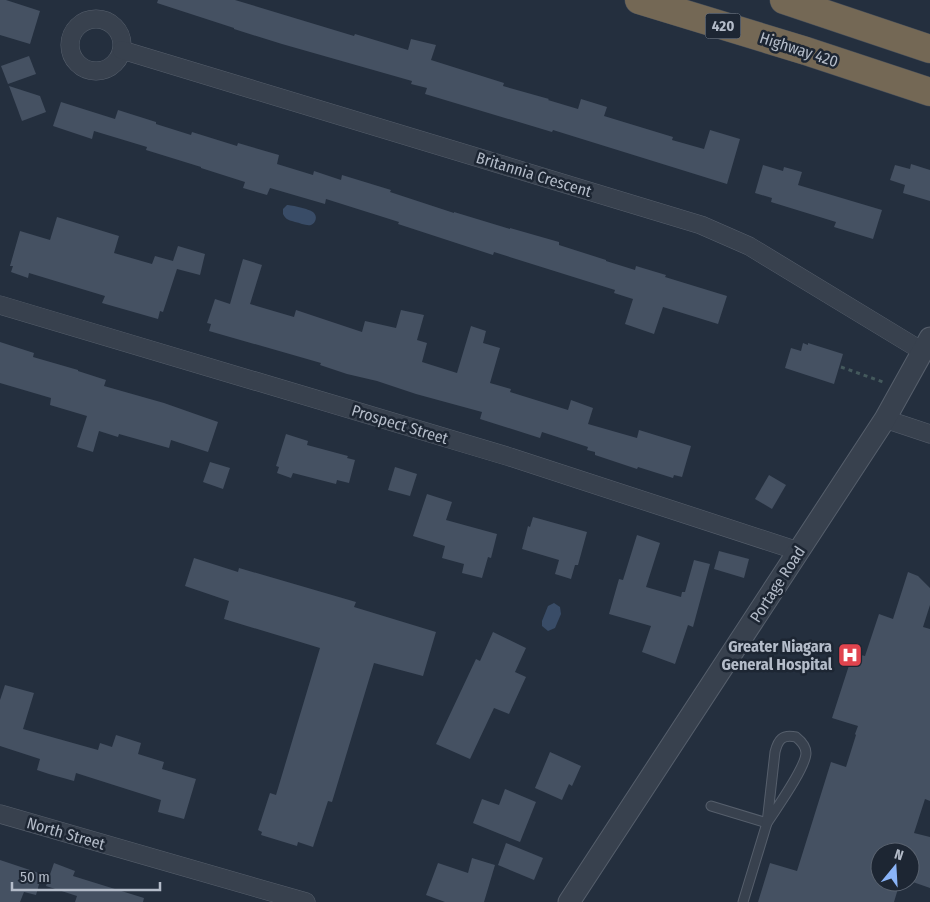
<svg xmlns="http://www.w3.org/2000/svg" width="930" height="902" viewBox="0 0 930 902" font-family="'Fira Sans Condensed',sans-serif">
<style>
.water{fill:#394c67}
.building{fill:#455162}
.lines{fill:none;stroke-linecap:round;stroke-linejoin:round}
.service-casing{stroke:#565f6c;stroke-width:11}
.minor-casing{stroke:#565f6c;stroke-width:19}
.tertiary-casing{stroke:#565f6c;stroke-width:23}
.motorway-casing{stroke:#434c59;stroke-width:29}
.path{stroke:#44595c;stroke-width:3;stroke-dasharray:4 4;stroke-linecap:butt}
.service{stroke:#38414e;stroke-width:9}
.minor{stroke:#38414e;stroke-width:18}
.tertiary{stroke:#38414e;stroke-width:21}
.motorway{stroke:#746855;stroke-width:28}
.labels{text-anchor:middle;stroke-width:5;stroke-linejoin:round;paint-order:stroke}
.shield{fill:#1d2633;stroke:#878f9c;stroke-width:1}
.shield-label{font-size:15px;font-weight:bold;fill:#b4bcc9}
.street-label{font-size:16px;fill:#b4bcc9;stroke:#1d2633}
.poi-label{font-size:16px;font-weight:bold;fill:#b4bcc9;stroke:#1d2633;text-anchor:end}
</style>
<rect width="100%" height="100%" fill="#242f3e"/>
<!-- water -->
<g class="water">
<path d="M287,205C292,205 309,209 313,212C318,216 316,223 311,225C306,226 300,223 295,222C289,220 286,220 283,214V209Z"/>
<path d="M554,603L560,607L561,614L555,628L548,631L542,626V621L548,606Z"/>
</g>
<!-- building -->
<g class="building">
<path d="M0,0H6L40,11L30,44L0,35Z"/>
<path d="M158,0H235L354,36L355,34L408,50L411,39L436,45L431,60L504,83L503,86L549,99L548,100L578,109L581,99L607,107L604,116L673,137L672,140L704,149L710,130L740,139L727,184L553,130L552,132L425,94L427,88L411,84L412,81L282,44L234,29V28L157,3Z"/>
<path d="M29,56L36,74L8,84L1,66Z"/>
<path d="M9,86L40,96L46,112L22,121Z"/>
<path d="M61,102L115,119L118,110L156,122V124L191,135L192,132L237,146L238,143L279,155L277,164L313,175L314,171L341,180L342,175L391,190L390,192L454,213V212L510,229V228L559,242V245L606,260V261L635,270L636,266L666,275L665,277L727,296L718,324L663,307L654,334L625,324L633,299L614,293L615,290L494,252L493,255L398,224L399,222L326,199L325,204L270,188L267,195L243,188L245,182L201,168V167L146,150L147,147L94,131L92,139L53,126Z"/>
<path d="M911,164L930,170V201L903,193L905,185L890,180L895,165L910,169Z"/>
<path d="M763,165L783,171L784,167L802,172L798,185L882,210L873,239L834,227L836,222L771,202L772,198L755,193Z"/>
<path d="M57,217L119,236L114,253L152,264L155,256L173,261L178,246L205,254L200,275L177,269L163,312L160,311L158,319L102,303L105,296L29,273L28,278L11,272L13,266H10L20,231L50,240Z"/>
<path d="M243,259L262,265L250,304L294,317L296,310L362,332L365,321L396,328L401,310L424,315L417,340L427,343L422,362L457,373L471,326L486,331L483,343L500,348L490,383L511,389L510,392L568,410L571,400L593,408L588,424L637,438L639,430L691,446L682,477L674,475L673,478L638,467L637,469L595,455V452L587,450L588,447L542,432L540,438L480,419L482,412L416,394L377,381L347,374L320,365L321,363L209,331L211,324L207,323L215,299L230,304Z"/>
<path d="M0,342L34,353L33,357L78,370V371L106,380L104,386L164,403L218,422L208,452L171,440L169,448L119,434L118,437L99,431L93,452L77,447L87,416L50,405L51,398L0,383Z"/>
<path d="M803,343L808,345V343L843,354L834,384L785,368L791,348L801,351Z"/>
<path d="M286,434L308,441L307,445L348,456L347,458L355,460L349,483L337,480L336,484L293,473L291,478L277,473L279,467L276,466Z"/>
<path d="M210,462L230,468L223,489L203,482Z"/>
<path d="M395,467L417,474L410,496L388,490Z"/>
<path d="M769,475L786,485L772,509L755,499Z"/>
<path d="M427,494L452,502L446,520L497,534L491,558L488,557L482,578L462,573L464,564L442,558L445,546L413,536Z"/>
<path d="M533,517L587,532L578,565H575L571,579L555,574L559,560L522,549L528,526L530,527Z"/>
<path d="M637,535L660,543L646,587L681,597L682,592H685L694,560L710,564L693,627L688,625L675,664L642,652L651,626L609,614L619,579L623,580Z"/>
<path d="M719,551L749,559L744,578L714,569Z"/>
<path d="M194,558L238,572L239,568L356,602L354,607L436,632L423,676L374,663L332,802L328,801L313,847L298,842L297,846L261,835L262,832L258,830L270,793L276,795L320,648L224,619L229,601L185,586Z"/>
<path d="M908,572L918,576L930,588V605L923,627L930,629V801L925,799L914,833L930,837V888L910,881V852H880V882H900L894,902H758L770,863L797,871L831,762L846,767L856,735L855,734L858,726L832,718L853,653L865,656L879,614L893,619Z"/>
<path d="M493,632L526,648L515,672L526,677L509,714L494,708L470,759L436,744L476,659L480,661Z"/>
<path d="M5,685L34,693L23,729L98,750L100,743L112,747L116,735L141,743L138,754L164,762L162,769L196,779L184,819L158,812L161,800L76,773L74,781L49,774L37,770L40,759L0,746V700Z"/>
<path d="M550,752L581,766L572,786L569,784L562,800L535,788Z"/>
<path d="M505,789L536,802L520,842L473,823L482,799L499,805Z"/>
<path d="M506,843L543,858L534,880L498,865Z"/>
<path d="M472,858L495,865L484,902H445L426,895L438,863L468,873Z"/>
<path d="M0,860L42,874L36,895L24,892L20,902H0Z"/>
<path d="M54,863L75,871L73,876L144,898L143,902H75L77,896L46,886Z"/>
</g>
<g class="lines">
<defs>
<g id="service">
<path d="M711,806L767,823"/>
<path d="M743,902L767,823L775,752C778,740 782,734 796,737C801,741 806,746 806,753C806,767 776,809 767,823"/>
</g>
<g id="minor">
<circle cx="96" cy="45" r="26"/>
<path d="M122,50L701,225L749,246L922,351"/>
<path d="M0,305L510,457L798,551"/>
<path d="M885,419L930,434"/>
<path d="M0,814L306,902"/>
</g>
<path id="tertiary" d="M569,902L885,419L930,338"/>
<g id="motorway">
<path d="M639,0L806,51L930,92"/>
<path d="M784,0L930,49"/>
</g>
</defs>
<!-- service casing -->
<use href="#service" class="service-casing"/>
<!-- minor casing -->
<use href="#minor" class="minor-casing"/>
<!-- tertiary casing -->
<use href="#tertiary" class="tertiary-casing"/>
<!-- motorway casing -->
<use href="#motorway" class="motorway-casing"/>
<!-- path -->
<path class="path" d="M841,367L883,382"/>
<!-- service -->
<use href="#service" class="service"/>
<!-- minor -->
<use href="#minor" class="minor"/>
<!-- tertiary -->
<use href="#tertiary" class="tertiary"/>
<!-- motorway -->
<use href="#motorway" class="motorway"/>
</g>
<!-- icons -->
<defs>
<symbol id="hospital-square" viewBox="-11 -11 22 22"><rect x="-9" y="-9" width="18" height="18" rx="4" fill="#e0444e" stroke="#1d2633"/><path d="M-5-5h3v3.5h4V-5h3V5h-3V1.5h-4V5h-3Z" fill="#fff"/></symbol>
</defs>
<g fill-rule="evenodd">
<use href="#hospital-square" x="836" y="641" width="28" height="28"/>
</g>
<g class="labels">
<!-- shield labels -->
<rect class="shield" x="705.5" y="13.5" width="35" height="25" rx="4"/>
<g class="shield-label">
<text x="723" y="31">420</text>
</g>
<!-- street labels -->
<g class="street-label">
<text transform="translate(799 49) rotate(18)" y="6">Highway 420</text>
<text transform="translate(534 174) rotate(17)" y="6">Britannia Crescent</text>
<text transform="translate(400 424) rotate(17)" y="6">Prospect Street</text>
<text transform="translate(777 584) rotate(-57)" y="6">Portage Road</text>
<text transform="translate(66 833) rotate(16)" y="6">North Street</text>
</g>
<!-- poi labels -->
<g class="poi-label">
<text x="832" y="652">Greater Niagara<tspan x="832" dy="18">General Hospital</tspan></text>
</g>
</g>
<!-- north arrow -->
<g transform="translate(895 867) rotate(18)"><circle r="24" fill="#1d2633" stroke="#59626f"/>
<path d="M0-4L9 19L0 12L-9 19Z" fill="#8ab4f8"/>
<text y="-8" font-size="14" font-weight="bold" text-anchor="middle" fill="#b4bcc9">N</text>
</g>
<!-- scale -->
<path d="M12 882v8h148v-8" fill="none" stroke="#b4bcc9" stroke-width="2.5"/>
<text x="20" y="882" font-size="15" fill="#b4bcc9" stroke="#1d2633" stroke-width="4" paint-order="stroke">50 m</text>
</svg>
